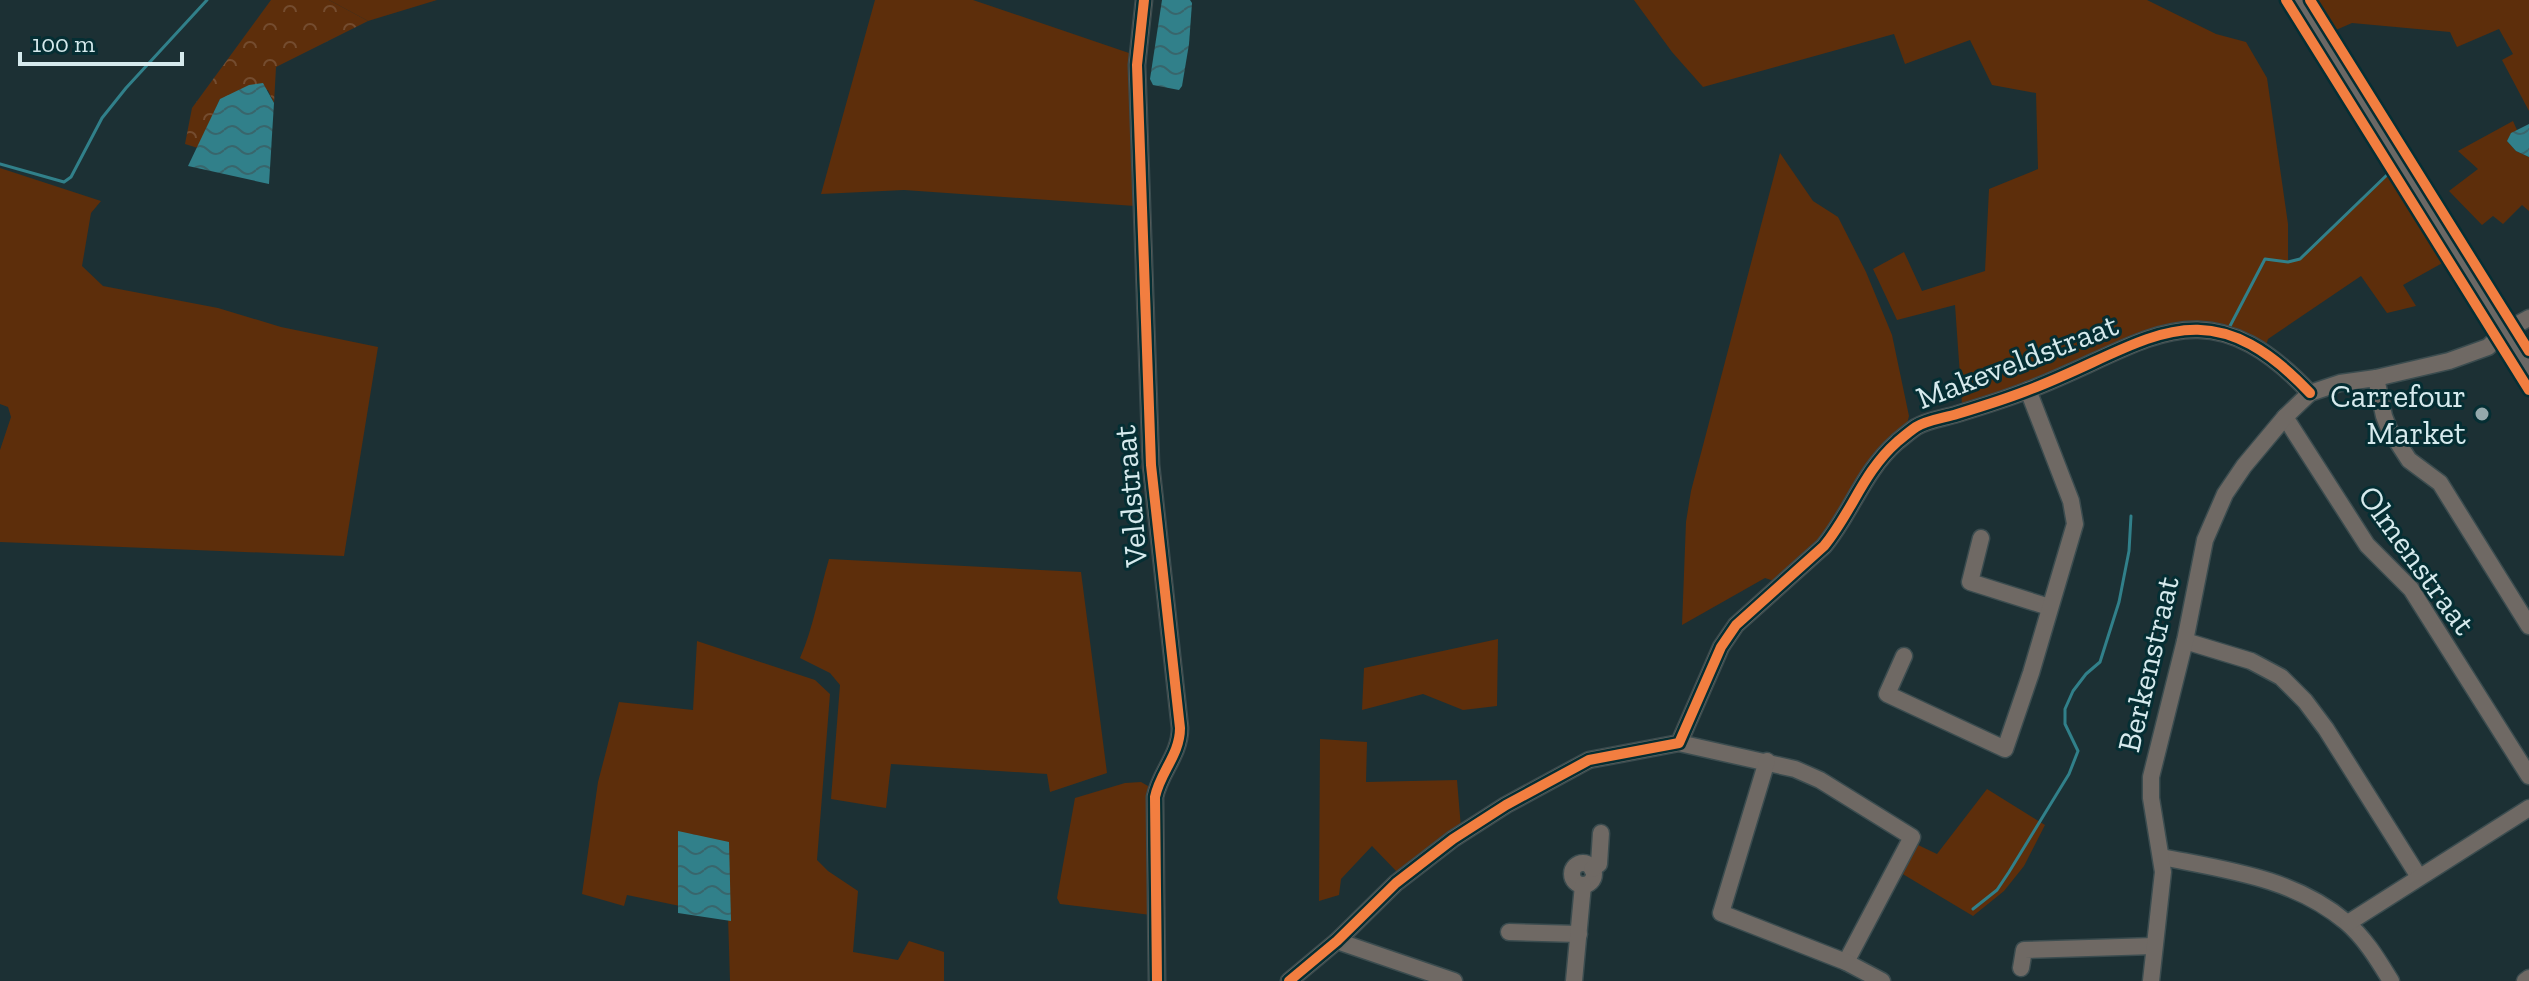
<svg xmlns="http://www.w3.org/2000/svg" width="2529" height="981" viewBox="0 0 2529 981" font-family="'Zilla Slab',serif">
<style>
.green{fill:#5d2e0b}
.forest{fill:url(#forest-crowns)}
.water{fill:url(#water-waves)}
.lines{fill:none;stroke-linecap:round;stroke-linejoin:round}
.stream{stroke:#31808a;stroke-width:3}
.minor-casing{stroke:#3b4c4f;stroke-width:19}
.major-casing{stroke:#3b4c4f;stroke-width:23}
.minor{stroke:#6f6964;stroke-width:16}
.major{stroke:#6b6865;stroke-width:20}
.cycleway-casing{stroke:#052e33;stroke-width:15}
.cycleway{stroke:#f27e40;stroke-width:10}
.poi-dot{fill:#95a9ac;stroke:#052e33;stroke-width:3}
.labels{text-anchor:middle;stroke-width:6;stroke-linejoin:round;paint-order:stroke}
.street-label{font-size:32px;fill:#d6eaed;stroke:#052e33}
.poi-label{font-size:32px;fill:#d6eaed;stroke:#052e33;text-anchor:end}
</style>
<defs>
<pattern id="forest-crowns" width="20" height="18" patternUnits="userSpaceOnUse" patternTransform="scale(2)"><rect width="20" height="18" fill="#5d2e0b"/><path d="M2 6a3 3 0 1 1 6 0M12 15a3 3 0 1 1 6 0" fill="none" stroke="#744c2f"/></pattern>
<pattern id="water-waves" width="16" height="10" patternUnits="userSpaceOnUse" patternTransform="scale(2)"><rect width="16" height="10" fill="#31808a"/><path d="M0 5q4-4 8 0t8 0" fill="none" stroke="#38666c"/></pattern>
</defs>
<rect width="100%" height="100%" fill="#1c3034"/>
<!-- green -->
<g class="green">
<path d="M329,0H437L368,21Z"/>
<path d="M875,0H973L1129,53L1135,206L904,190L821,194Z"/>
<path d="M1634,0H2147L2216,34L2246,42L2267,78L2288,224V261L2300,259L2390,172L2446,261L2403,285L2416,306L2387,313L2361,276L2268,339L2265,349C2214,328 2198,314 2142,333L2013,389L1962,404L1955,305L1897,320L1873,269L1904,252L1922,291L1985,271L1989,189L2038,169L2036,93L1992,85L1970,40L1905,64L1894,34L1703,87L1672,52Z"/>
<path d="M2308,0H2529V111L2502,60L2513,54L2499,29L2457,47L2450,32L2352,23L2329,33Z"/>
<path d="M2513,121L2517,130L2511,134L2507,141L2516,151L2529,157V211L2522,205L2503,224L2493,216L2482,225L2449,191L2478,169L2458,151Z"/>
<path d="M1780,153L1813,201L1838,217L1866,272L1892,335L1909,416L1906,428L1830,531L1777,582L1765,578L1682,625L1686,522L1691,491Z"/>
<path d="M0,168L101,201L91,213L82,266L103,286L218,308L281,327L378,347L344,556L0,542V450L11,417L8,407L0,404Z"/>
<path d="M829,559L1081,572L1107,773L1050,792L1047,774L891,764L886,808L831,799L840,685L830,673L800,658C814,626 819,592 829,559Z"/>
<path d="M1498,639L1497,706L1463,710L1423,694L1362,710L1364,668Z"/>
<path d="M697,641L815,680L830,694L817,860L828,871L858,891L853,952L898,960L909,941L944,952V981H730L728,916L627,895L624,906L582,894L598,782L619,702L693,710Z"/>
<path d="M1320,739L1367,742L1366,782L1457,780L1461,828L1400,875L1372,846L1341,879L1339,895L1319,901Z"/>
<path d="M1141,782L1148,786L1150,794L1151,915L1060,904L1057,898L1075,798L1125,783Z"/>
<path d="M1987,789L2045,825L2024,866L2004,891L1973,916L1901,873L1918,845L1937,854Z"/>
</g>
<!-- forest -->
<path class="forest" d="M271,0H329L368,21L276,67L274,103L268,90L220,99L198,148L185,144L192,108Z"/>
<!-- water -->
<g class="water">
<path d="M1162,0H1190L1192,3L1189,44L1182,86L1179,90L1153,85L1150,79Z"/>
<path d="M263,83L274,103L269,184L188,166L220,99L249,85Z"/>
<path d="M2529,124V157L2516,151L2507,141L2511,133Z"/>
<path d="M678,831L729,842L731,921L678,913Z"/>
</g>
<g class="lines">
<!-- stream -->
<g class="stream">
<path d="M0,164L64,182L71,177L102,118L126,88L207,0"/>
<path d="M2229,328L2265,259L2288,262L2300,259L2390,172"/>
<path d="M1973,909L1997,890L2009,872L2069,774L2078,751L2065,724V709L2073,691L2086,674L2100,662L2119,602L2129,551L2131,516"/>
</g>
<defs>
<g id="minor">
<path d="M1144,0L1137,65L1151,465L1180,728C1180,755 1160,772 1155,797L1157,981"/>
<path d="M2376,378L2384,416L2389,429L2409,460L2440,483L2529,626"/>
<path d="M2285,417L2367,545L2411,589L2529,776"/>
<path d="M1981,538L1970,582L2049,607"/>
<path d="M2185,641L2251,661L2281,677L2305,701L2326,729L2419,877"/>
<path d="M1904,656L1887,694L2005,749L2031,673L2075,524L2071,501L2028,390"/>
<path d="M1679,743L1795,769L1820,780L1912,837L1846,962"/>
<path d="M1767,761L1721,913L1846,962L1882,981"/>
<path d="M2162,857C2227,870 2294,878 2346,922C2365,938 2378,960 2391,981"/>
<circle cx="1583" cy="874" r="11"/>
<path d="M1592,869L1599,864L1601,833"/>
<path d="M2348,923L2529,808"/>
<path d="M1509,932L1579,934"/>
<path d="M1337,941L1454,981"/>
<path d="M2021,968L2024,950L2154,946"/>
<path d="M1289,981L1337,941L1396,883L1453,839L1506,805L1589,760L1679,743L1721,647L1736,625L1824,546C1852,512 1863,472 1897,442C1903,437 1910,431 1916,427C1927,420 1944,418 1957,414C1980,407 2003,400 2026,391C2143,348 2201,277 2310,393"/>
<path d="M1574,981L1583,885"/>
<path d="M2151,981L2163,872L2151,798V777L2185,641L2205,540L2225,494L2244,466L2285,417L2310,393L2340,383L2376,378L2449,361L2488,347L2505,331L2529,318"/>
<path d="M2525,981L2529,978"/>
</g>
<path id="major" d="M2298,0L2529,370"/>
</defs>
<!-- minor casing -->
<use href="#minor" class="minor-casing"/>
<!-- major casing -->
<use href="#major" class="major-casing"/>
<!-- minor -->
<use href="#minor" class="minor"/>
<!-- major -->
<use href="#major" class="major"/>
<defs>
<g id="cycleway">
<path d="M1144,0L1137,65L1151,465L1180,728C1180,755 1160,772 1155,797L1157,981"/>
<path d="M2286,0L2529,390"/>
<path d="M2310,0L2529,351"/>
<path d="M1289,981L1337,941L1396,883L1453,839L1506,805L1589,760L1679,743L1721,647L1736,625L1824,546C1852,512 1863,472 1897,442C1903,437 1910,431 1916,427C1927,420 1944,418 1957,414C1980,407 2003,400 2026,391C2143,348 2201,277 2310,393"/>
</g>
</defs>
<!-- cycleway casing -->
<use href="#cycleway" class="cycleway-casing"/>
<!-- cycleway -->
<use href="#cycleway" class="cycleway"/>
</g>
<!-- markers -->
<circle class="poi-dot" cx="2482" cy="414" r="8"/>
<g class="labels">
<!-- street labels -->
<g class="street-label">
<text transform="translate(2017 361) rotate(-21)" y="11">Makeveldstraat</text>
<text transform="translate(1130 496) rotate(-95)" y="11">Veldstraat</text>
<text transform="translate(2417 560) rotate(54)" y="11">Olmenstraat</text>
<text transform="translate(2148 664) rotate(-77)" y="11">Berkenstraat</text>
</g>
<!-- poi labels -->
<g class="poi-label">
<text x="2466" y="407">Carrefour<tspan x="2466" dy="37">Market</tspan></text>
</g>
</g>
<!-- scale -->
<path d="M20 52v12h162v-12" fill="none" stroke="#d6eaed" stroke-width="4"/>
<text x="32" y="52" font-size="24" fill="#d6eaed" stroke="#052e33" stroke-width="6" paint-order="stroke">100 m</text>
</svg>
